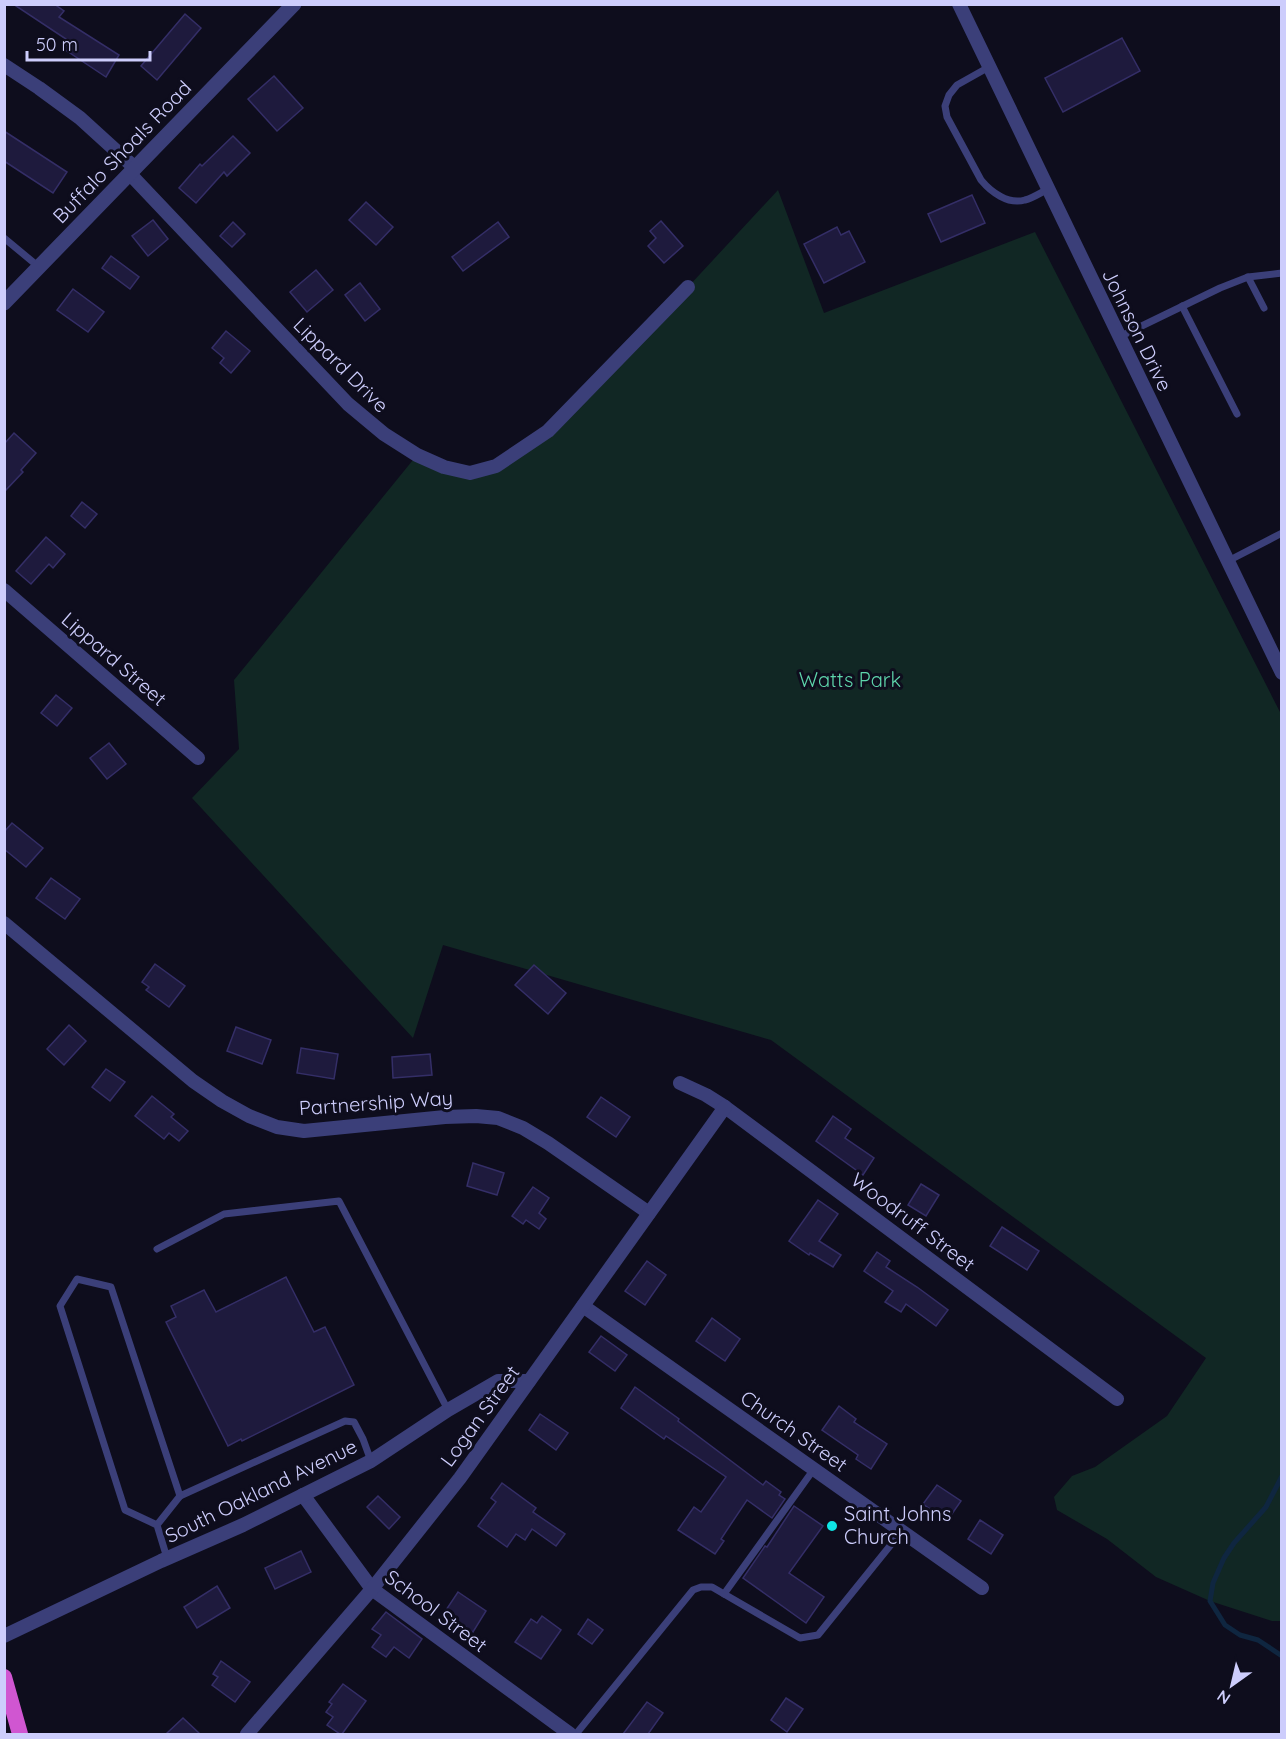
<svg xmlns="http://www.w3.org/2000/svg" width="1286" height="1739" viewBox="0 0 1286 1739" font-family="Quicksand,sans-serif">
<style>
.green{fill:#112724}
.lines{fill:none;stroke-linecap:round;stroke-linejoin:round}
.stream{stroke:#0f2640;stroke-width:5}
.building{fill:#1e1a3d;stroke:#342e67;stroke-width:1.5}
.service{stroke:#3b3f79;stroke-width:7}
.minor{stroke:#3b3f79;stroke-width:14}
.tertiary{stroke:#3b3f79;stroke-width:15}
.trunk{stroke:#d056d1;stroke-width:16}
.poi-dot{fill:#0fe5e5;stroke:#0e0d1d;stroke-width:2}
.labels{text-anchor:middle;stroke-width:6;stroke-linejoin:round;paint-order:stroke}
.street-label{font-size:20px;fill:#cdcdfc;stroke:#0e0d1d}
.park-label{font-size:20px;fill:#5ed6ac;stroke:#0e0d1d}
.poi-label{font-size:20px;fill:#cdcdfc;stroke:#0e0d1d;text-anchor:start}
</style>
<rect width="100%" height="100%" fill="#0e0d1d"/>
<!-- green -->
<path class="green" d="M778,190L824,313L1035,232L1281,714V1621H1272L1210,1601L1156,1577L1107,1539L1057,1510L1054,1497L1072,1476L1095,1467L1167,1416L1206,1358L771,1040L443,945L413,1038L192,798L239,749L234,680L417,455L470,473L516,453L688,287Z"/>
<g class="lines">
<!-- stream -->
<path class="stream" d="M1282,1476L1266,1507L1234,1543L1224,1558L1213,1583L1210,1601L1225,1625L1240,1635L1258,1640L1282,1656"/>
</g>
<!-- building -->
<g class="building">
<path d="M13,4H54L64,11L59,17L119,55L106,77L64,49L69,41Z"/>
<path d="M185,14L201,28L157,80L141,66Z"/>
<path d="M1122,38L1140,71L1063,112L1045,78Z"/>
<path d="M274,76L303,108L277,131L248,99Z"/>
<path d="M4,131L67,172L53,193L4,161Z"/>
<path d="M233,136L250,153L227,176L224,172L196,203L179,188L200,164L202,166Z"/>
<path d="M972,195L985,223L941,242L928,214Z"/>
<path d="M366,202L393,227L376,245L349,220Z"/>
<path d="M153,220L168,239L148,256L132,236Z"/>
<path d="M661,221L683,246L664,263L648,246L656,238L650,231Z"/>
<path d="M233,222L245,234L232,247L220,236Z"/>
<path d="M498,222L509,237L463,271L452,257Z"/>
<path d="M837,227L841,235L849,231L865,262L824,283L804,244Z"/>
<path d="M111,256L139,277L130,289L102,268Z"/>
<path d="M316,270L333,290L307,312L290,292Z"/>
<path d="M360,283L380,309L365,321L345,295Z"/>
<path d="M73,289L104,312L88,332L57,310Z"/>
<path d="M226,331L250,351L231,373L220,363L224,358L212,348Z"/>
<path d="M14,433L36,453L21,470L23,472L4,492V444Z"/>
<path d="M82,502L97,514L85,528L71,516Z"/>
<path d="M46,537L65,554L53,568L49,564L31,584L16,571Z"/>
<path d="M56,695L72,708L57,726L41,713Z"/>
<path d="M109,743L126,764L107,779L90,758Z"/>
<path d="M12,823L43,848L26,867L4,849V832Z"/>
<path d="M51,878L80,899L65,919L36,898Z"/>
<path d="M155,964L185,986L169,1007L146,990L149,987L142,982Z"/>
<path d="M534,965L566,993L548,1014L515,985Z"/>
<path d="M69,1025L86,1041L64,1065L47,1049Z"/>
<path d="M236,1027L271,1040L262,1064L227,1051Z"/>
<path d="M301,1048L338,1054L334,1079L297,1073Z"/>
<path d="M430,1054L432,1075L393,1078L392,1057Z"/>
<path d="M106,1069L125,1082L110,1101L92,1087Z"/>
<path d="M152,1096L174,1114L171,1117L188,1131L179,1141L169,1133L164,1139L135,1116Z"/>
<path d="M601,1097L630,1117L616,1137L587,1117Z"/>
<path d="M833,1116L851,1129L845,1138L874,1158L863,1175L816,1141Z"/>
<path d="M473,1163L504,1173L497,1195L467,1186Z"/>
<path d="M921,1184L939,1195L926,1216L908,1205Z"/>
<path d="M533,1187L549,1198L539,1213L546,1219L539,1229L526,1220L523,1224L512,1216Z"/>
<path d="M818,1200L838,1214L819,1241L841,1255L833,1267L810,1253L809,1255L789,1241Z"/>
<path d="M1002,1227L1039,1251L1027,1270L990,1246Z"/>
<path d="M877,1252L890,1261L886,1267L917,1287L948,1310L936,1326L906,1304L901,1312L885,1302L893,1291L864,1271Z"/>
<path d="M647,1261L666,1275L645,1305L625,1291Z"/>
<path d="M286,1277L314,1332L325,1327L354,1385L242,1441L241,1439L228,1446L166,1322L176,1317L171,1306L204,1290L216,1312Z"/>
<path d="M712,1318L740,1339L725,1361L696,1341Z"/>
<path d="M601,1336L627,1355L615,1371L589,1352Z"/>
<path d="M635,1387L679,1419L678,1421L763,1485L766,1481L781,1492L779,1495L785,1499L772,1518L747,1500L721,1539L724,1541L715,1554L678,1530L694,1507L701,1512L726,1477L666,1436L664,1439L621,1408Z"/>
<path d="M839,1406L856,1419L854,1422L887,1444L871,1469L856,1459L858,1455L822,1430Z"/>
<path d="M540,1414L568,1433L556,1450L529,1430Z"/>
<path d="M502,1483L536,1508L533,1512L565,1534L556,1546L532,1529L525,1540L516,1534L507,1547L478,1526L496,1502L491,1498Z"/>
<path d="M937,1485L961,1501L947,1521L923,1504Z"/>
<path d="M378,1496L400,1517L389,1529L367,1507Z"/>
<path d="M794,1506L823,1526L789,1573L824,1597L806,1623L743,1578L765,1546L767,1547Z"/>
<path d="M980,1520L1003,1535L991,1554L968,1539Z"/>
<path d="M301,1551L311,1572L275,1589L265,1568Z"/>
<path d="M217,1586L230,1608L197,1628L184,1607Z"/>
<path d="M458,1592L486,1611L473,1632L444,1613Z"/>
<path d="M386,1612L422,1639L409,1658L394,1647L386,1657L372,1647L381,1635L372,1629Z"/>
<path d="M542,1616L561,1630L541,1659L515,1642L531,1619L537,1623Z"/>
<path d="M588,1619L603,1630L592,1644L578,1634Z"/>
<path d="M221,1661L250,1682L235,1702L212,1685L218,1677L213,1674Z"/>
<path d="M343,1684L366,1701L342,1734H340L327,1725L333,1717L326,1712L332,1704L329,1702Z"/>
<path d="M786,1698L803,1709L787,1732L771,1720Z"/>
<path d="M647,1702L663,1713L648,1734H623Z"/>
<path d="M183,1718L200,1734H166Z"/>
</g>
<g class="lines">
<!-- service -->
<g class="service">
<path d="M989,67L957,85L949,95L945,106L947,117L981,180C991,192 1008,205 1025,200C1033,198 1040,193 1048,189"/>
<path d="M4,238L39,267"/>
<path d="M1248,277L1282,273"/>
<path d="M1182,306L1237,414"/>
<path d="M1119,337L1220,288L1248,277L1264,308"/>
<path d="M1228,561L1282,533"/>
<path d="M157,1249L224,1214L339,1201L448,1410"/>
<path d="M180,1496L345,1421L354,1422L363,1439L371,1461"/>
<path d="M157,1525L180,1496L111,1287L77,1279L60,1306L125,1510L157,1525L167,1558"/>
<path d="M724,1594L814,1469"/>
<path d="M576,1734L693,1590L701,1587H712L800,1638L818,1635L902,1531"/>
</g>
<!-- minor -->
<g class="minor">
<path d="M959,4L1282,673"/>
<path d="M4,65L39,88L80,118L135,168"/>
<path d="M130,174L348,404L384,434L417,455L444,467L470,473L496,466L548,431L688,287"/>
<path d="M4,590L198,758"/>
<path d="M4,923L193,1081L222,1101L249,1116L277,1127L304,1131L445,1117L476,1116L498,1118L523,1128L548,1143L649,1213"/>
<path d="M680,1083L706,1095L725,1107L1117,1399"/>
<path d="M583,1306L982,1588"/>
<path d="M303,1495L372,1589L570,1734"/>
<path d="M4,1636L161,1561L243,1525L371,1461L448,1410L498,1381H529"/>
<path d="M247,1734L372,1589L460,1478L725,1107"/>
</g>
<!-- tertiary -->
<path class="tertiary" d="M4,303L294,4"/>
<!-- trunk -->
<path class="trunk" d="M4,1677L20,1734"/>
</g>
<!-- markers -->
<circle class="poi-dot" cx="832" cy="1526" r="6"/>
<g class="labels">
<!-- street labels -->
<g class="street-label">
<text transform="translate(122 152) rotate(-46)" y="7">Buffalo Shoals Road</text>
<text transform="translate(1137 330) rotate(64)" y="7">Johnson Drive</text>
<text transform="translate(341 365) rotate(45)" y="7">Lippard Drive</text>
<text transform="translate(114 659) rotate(41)" y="7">Lippard Street</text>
<text transform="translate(376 1103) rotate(-4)" y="7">Partnership Way</text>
<text transform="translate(913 1222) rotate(37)" y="7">Woodruff Street</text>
<text transform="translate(480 1416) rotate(-54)" y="7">Logan Street</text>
<text transform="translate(794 1431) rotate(35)" y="7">Church Street</text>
<text transform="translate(261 1491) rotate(-26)" y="7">South Oakland Avenue</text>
<text transform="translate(436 1611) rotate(37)" y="7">School Street</text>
</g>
<!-- park labels -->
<g class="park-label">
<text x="850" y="687">Watts Park</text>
</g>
<!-- poi labels -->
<g class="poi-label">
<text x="844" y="1521">Saint Johns<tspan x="844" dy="23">Church</tspan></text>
</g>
</g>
<!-- border -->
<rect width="1286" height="1739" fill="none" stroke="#cdcdfc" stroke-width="12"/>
<!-- north arrow -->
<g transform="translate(1232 1685) rotate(214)" stroke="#0e0d1d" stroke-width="4.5" paint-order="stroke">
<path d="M0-4.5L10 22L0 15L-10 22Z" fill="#cdcdfc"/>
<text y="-9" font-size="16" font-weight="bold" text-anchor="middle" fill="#cdcdfc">N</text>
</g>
<!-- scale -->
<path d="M27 51v9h123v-9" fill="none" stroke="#cdcdfc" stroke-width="3"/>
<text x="36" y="51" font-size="18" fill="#cdcdfc" stroke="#0e0d1d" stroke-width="4.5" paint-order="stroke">50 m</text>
</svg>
